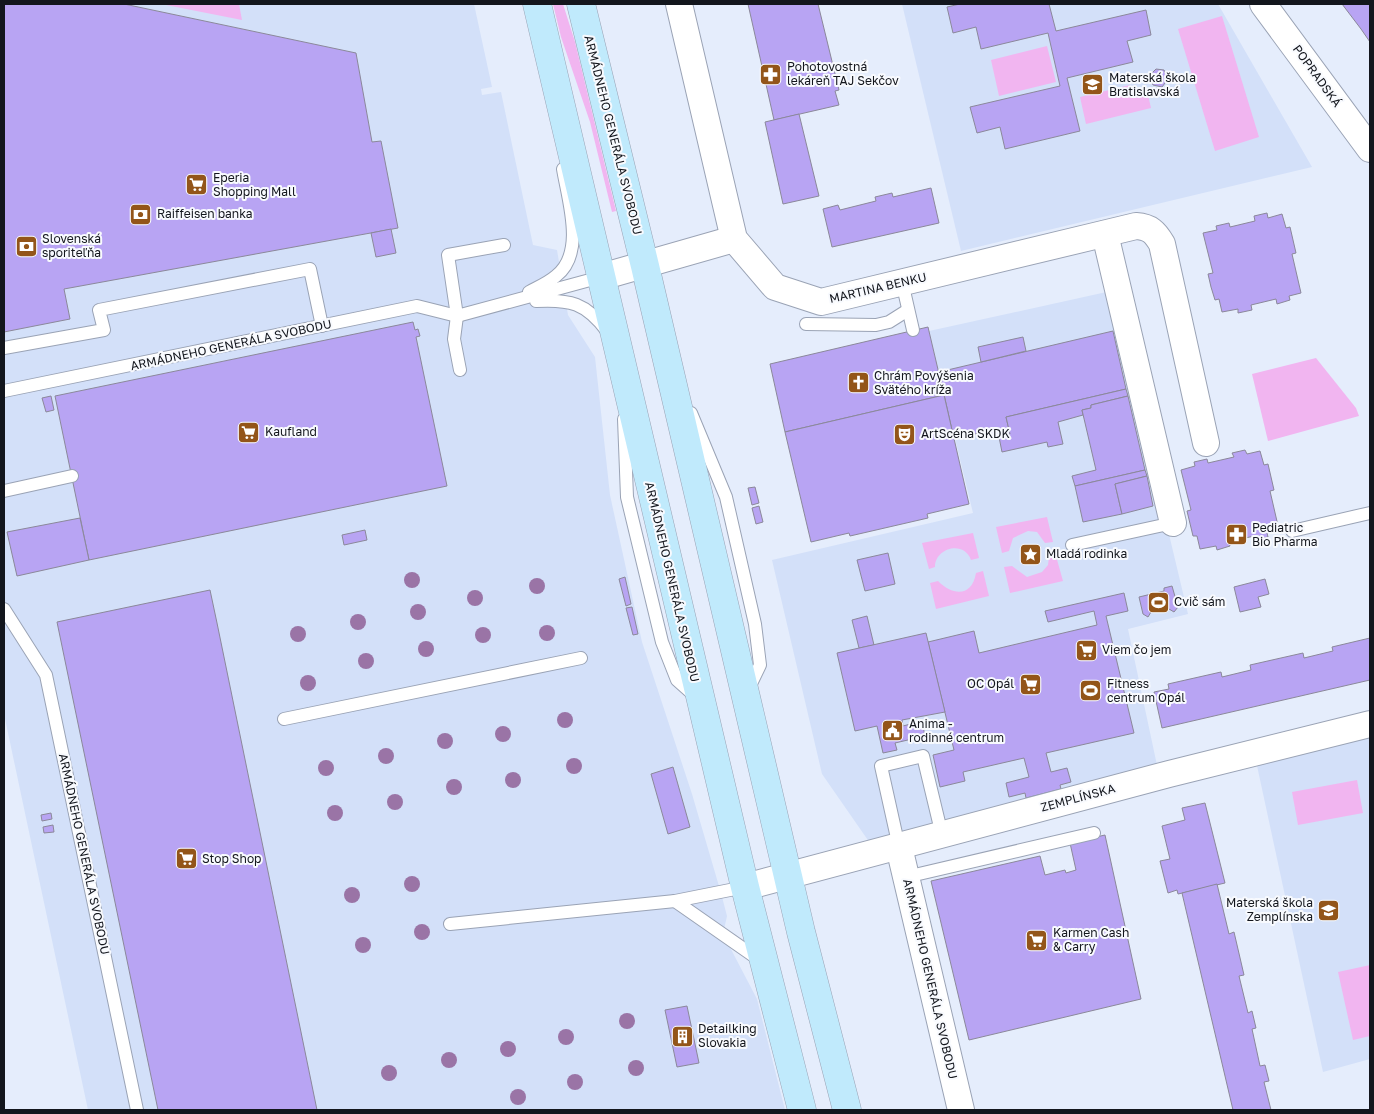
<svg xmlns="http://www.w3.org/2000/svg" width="1374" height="1114" viewBox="0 0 1374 1114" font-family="'Golos Text',sans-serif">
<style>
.built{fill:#d3e0f9}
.green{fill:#f1b5f0}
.building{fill:#b8a4f3;stroke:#8b889a}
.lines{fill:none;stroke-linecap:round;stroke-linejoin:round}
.lane-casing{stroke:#9aa3b5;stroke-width:14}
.street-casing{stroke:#9aa3b5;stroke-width:28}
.secondary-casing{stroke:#9aa3b5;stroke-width:29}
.lane{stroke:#fff;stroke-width:12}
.street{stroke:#fff;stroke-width:26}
.secondary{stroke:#c0eafc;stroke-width:28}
.tree{fill:#9a74a6}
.labels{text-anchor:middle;stroke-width:4;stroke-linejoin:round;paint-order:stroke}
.poi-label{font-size:12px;fill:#13161d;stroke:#f8fafe;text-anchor:start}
.street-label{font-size:12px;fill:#13161d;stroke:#f8fafe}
</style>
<rect width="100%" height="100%" fill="#e5edfc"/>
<!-- built -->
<g class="built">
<path d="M4,4H474L492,87L481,89L482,95L501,92L533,245L557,250L568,315L595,357L610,495L642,642L692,794L721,893L727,916L723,934L757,999L785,1110H88L4,714Z"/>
<path d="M902,4H1218L1312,167L961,251Z"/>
<path d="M1111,291L1188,614L1128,629L1158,770L872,846L822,774L772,560L973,513L929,331Z"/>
<path d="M1370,731V1059L1323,1072L1256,761Z"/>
</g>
<!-- green -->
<g class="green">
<path d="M161,4H239L242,20Z"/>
<path d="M553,4H563L575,42L616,211L612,212L590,122L561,37Z"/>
<path d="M1222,16L1259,137L1215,151L1178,29Z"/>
<path d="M1047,46L1056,82L999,96L991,60Z"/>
<path d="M1130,85L1133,98L1148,95L1151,108L1086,124L1080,97Z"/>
<path d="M1316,358L1356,408L1359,416L1268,441L1252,374Z"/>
<path d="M1047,517L1053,542L1045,543L1037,532L1028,531L1013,538L1009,551L1002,553L996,527Z"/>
<path d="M973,533L979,558L971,560C964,540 935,548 935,567L929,569L922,543Z"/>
<path d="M1056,556L1063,581L1010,593L1004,567L1012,566L1027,577L1042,572L1048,565L1049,557Z"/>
<path d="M983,571L989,596L936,609L930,583L938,581C953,596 972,597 976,573Z"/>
<path d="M1357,780L1363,813L1298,825L1292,792Z"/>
<path d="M1370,965V1036L1353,1040L1338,972Z"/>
</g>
<!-- building -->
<g class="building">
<path d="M4,4H124L356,53L372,142L381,141L398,228L64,289L70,319L4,332Z"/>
<path d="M748,4H818L839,90L835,91L839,105L774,120Z"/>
<path d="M960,4H1049L1056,31L1146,10L1151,35L1127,41L1133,62L1067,78L1080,131L1005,149L1000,127L977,133L970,107L1060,86L1048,33L981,49L976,27L953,33L947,7Z"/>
<path d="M1342,4H1370V42L1361,29Z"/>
<path d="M1156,69L1164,70L1168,79L1162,87L1153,85L1149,76Z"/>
<path d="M799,114L819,196L783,204L765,122Z"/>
<path d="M931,188L939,223L832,247L823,209L838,205L840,210L876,201L875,197L892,193L893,197Z"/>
<path d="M1267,213L1268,218L1282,214L1286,228L1290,227L1296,253L1292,254L1301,293L1289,296L1290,300L1277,304L1276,299L1251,305L1252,310L1238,313V309L1222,312L1219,299L1215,300L1211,287L1208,274L1213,273L1203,233L1217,230L1216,226L1229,223L1230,227L1255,221L1254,216Z"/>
<path d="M391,229L396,253L376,257L371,233Z"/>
<path d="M413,322L415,330L418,329L420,336L416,337L447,486L89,560L55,396Z"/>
<path d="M928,327L944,395L785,432L770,364Z"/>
<path d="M1113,331L1126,389L1006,417L1010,434L992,439L991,430L954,439L939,372Z"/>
<path d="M1023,337L1026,351L981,362L978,347Z"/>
<path d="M1126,389L1128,396L1091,405V408L1082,410L1083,415L1058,422L1063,444L1048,447L1047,442L1002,452L999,437L1010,434L1006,417Z"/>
<path d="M944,395L969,504L927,514L928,518L850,536L849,533L811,542L785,432Z"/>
<path d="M51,396L54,410L46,412L42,398Z"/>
<path d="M1128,396L1145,470L1075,486L1072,476L1096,470L1082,410L1091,408V405Z"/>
<path d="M1245,450L1247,454L1260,451L1264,465L1268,464L1274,490L1270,491L1279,530L1267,533L1268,537L1255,540L1254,536L1229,542L1230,546L1217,550L1216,546L1200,549L1197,536H1193L1187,511L1191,510L1181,470L1195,466L1194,462L1207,459L1208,463L1234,457L1232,453Z"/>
<path d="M1145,470L1147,476L1115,484L1122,514L1083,522L1075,486Z"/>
<path d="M1147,476L1153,506L1122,514L1115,484Z"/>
<path d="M755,487L759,503L752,505L748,488Z"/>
<path d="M759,506L763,522L756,524L752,508Z"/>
<path d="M80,518L89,560L17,576L7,532Z"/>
<path d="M365,530L367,540L344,545L342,535Z"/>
<path d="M888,553L895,584L865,591L857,560Z"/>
<path d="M625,577L631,604L626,606L619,579Z"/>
<path d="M1265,579L1269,594L1258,597L1261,607L1240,612L1234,587Z"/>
<path d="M1172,586L1178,607L1174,612L1169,609L1151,612L1148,617L1143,614L1139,597L1164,591V588Z"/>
<path d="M210,590L217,623L317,1110H158L57,622Z"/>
<path d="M1124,593L1128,611L1106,616L1134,733L1046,753L1051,772L1067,768L1071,782L1060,785L1061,789L1026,798L1025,793L1009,797L1006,783L1029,777L1024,758L963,772L965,781L940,787L933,755L954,750L928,642L974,631L979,653L1097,625L1094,611L1048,622L1045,611Z"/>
<path d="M632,607L638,634L633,635L626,608Z"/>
<path d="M867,616L874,645L859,648L852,620Z"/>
<path d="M926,633L945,712L902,720L903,726L922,721L925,736L895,743L897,750L883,753L877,726L855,731L837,653Z"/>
<path d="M1370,638V680L1162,728L1154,692L1169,689L1168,684L1221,672L1222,677L1251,670L1250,665L1303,653L1304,658L1333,651L1332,647Z"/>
<path d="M673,767L690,827L668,834L651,774Z"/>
<path d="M1205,803L1225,883L1178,894L1177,890L1168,893L1160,861L1170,859L1162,826L1185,820L1182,808Z"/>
<path d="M51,813L52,819L42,821L41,815Z"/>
<path d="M53,825L54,832L44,833L43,827Z"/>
<path d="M1105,835L1141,999L969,1040L931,881L1040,856L1045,875L1065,870L1066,873L1076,870L1070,843Z"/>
<path d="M1217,884L1229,934L1234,932L1244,975L1239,976L1248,1013L1252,1011L1256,1028L1252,1029L1260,1066L1265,1065L1269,1081L1264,1082L1271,1110H1233L1217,1042L1182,893Z"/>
<path d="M687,1006L699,1063L677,1067L665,1010Z"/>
</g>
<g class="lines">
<defs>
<g id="lane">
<path d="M902,282L913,330"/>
<path d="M529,292C538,287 548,283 556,276C586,253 568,200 563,169"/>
<path d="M536,301C570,299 586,303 607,331"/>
<path d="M806,324L876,325L889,322L908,310"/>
<path d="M4,348L104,330L99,310L310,269L322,326"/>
<path d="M460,370L454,339L457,316L448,255L504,245"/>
<path d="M4,391L417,306L457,316L601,277"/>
<path d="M691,413L726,497L755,624L760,665L748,690"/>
<path d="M624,419L627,497L662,642L677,680L695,696"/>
<path d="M4,491L72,476"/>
<path d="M1292,531L1370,513"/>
<path d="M1072,545L1173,523"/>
<path d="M4,609L46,675L137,1110"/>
<path d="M284,719L581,658"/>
<path d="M899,847L881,766L923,756L942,835"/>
<path d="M906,877L1094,833"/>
<path d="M675,901L761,961"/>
<path d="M450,924L675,901L745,887"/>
</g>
<g id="street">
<path d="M679,4L734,239L775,287L821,302L1136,226C1150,227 1155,232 1162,244L1206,443"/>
<path d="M1263,4L1370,149"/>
<path d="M1105,234L1173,523"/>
<path d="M601,277L734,239"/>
<path d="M899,847L961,1110"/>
<path d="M745,887L1169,774L1370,724"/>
</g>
<g id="secondary">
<path d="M537,4L745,887L802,1110"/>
<path d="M581,4L645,266L801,932L847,1110"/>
</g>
</defs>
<!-- lane casing -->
<use href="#lane" class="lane-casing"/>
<!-- street casing -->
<use href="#street" class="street-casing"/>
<!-- secondary casing -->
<use href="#secondary" class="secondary-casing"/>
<!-- lane -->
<use href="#lane" class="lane"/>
<!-- street -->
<use href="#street" class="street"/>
<!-- secondary -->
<use href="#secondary" class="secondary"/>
</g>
<!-- trees -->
<g class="tree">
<circle cx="412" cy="580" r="8"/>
<circle cx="537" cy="586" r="8"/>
<circle cx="475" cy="598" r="8"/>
<circle cx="418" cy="612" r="8"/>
<circle cx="358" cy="622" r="8"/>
<circle cx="547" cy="633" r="8"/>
<circle cx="298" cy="634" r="8"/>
<circle cx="483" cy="635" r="8"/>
<circle cx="426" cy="649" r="8"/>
<circle cx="366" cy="661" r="8"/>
<circle cx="308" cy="683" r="8"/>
<circle cx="565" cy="720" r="8"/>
<circle cx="503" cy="734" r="8"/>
<circle cx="445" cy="741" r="8"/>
<circle cx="386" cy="756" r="8"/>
<circle cx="574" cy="766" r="8"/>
<circle cx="326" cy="768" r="8"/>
<circle cx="513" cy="780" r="8"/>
<circle cx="454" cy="787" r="8"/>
<circle cx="395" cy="802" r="8"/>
<circle cx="335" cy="813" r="8"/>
<circle cx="412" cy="884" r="8"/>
<circle cx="352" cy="895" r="8"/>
<circle cx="422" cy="932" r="8"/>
<circle cx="363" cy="945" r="8"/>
<circle cx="627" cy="1021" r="8"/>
<circle cx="566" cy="1037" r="8"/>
<circle cx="508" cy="1049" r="8"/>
<circle cx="449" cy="1060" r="8"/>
<circle cx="636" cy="1068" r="8"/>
<circle cx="389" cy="1073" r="8"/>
<circle cx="575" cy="1082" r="8"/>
<circle cx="518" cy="1097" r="8"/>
</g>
<!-- icons -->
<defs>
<symbol id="pharmacy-square" viewBox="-11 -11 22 22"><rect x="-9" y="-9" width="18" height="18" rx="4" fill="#935519" stroke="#f8fafe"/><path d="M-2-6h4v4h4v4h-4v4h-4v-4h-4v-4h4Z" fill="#fff"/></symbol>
<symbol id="school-square" viewBox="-11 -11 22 22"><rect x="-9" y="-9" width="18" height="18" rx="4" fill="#935519" stroke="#f8fafe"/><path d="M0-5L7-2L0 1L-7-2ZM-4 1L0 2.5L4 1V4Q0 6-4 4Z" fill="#fff"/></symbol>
<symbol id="supermarket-square" viewBox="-11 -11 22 22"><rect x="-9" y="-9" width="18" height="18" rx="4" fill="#935519" stroke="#f8fafe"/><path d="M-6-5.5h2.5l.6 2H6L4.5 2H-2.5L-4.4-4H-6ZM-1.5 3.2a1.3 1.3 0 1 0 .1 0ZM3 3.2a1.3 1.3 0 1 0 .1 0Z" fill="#fff"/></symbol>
<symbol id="bank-square" viewBox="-11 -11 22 22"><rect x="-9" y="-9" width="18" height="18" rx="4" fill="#935519" stroke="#f8fafe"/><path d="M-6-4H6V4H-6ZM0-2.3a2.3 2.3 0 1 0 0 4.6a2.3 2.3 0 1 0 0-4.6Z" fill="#fff"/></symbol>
<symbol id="church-square" viewBox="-11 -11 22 22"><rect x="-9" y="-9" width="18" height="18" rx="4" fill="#935519" stroke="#f8fafe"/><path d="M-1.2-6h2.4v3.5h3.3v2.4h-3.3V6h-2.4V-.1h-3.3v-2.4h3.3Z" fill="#fff"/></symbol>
<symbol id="theatre-square" viewBox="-11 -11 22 22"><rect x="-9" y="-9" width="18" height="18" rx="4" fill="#935519" stroke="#f8fafe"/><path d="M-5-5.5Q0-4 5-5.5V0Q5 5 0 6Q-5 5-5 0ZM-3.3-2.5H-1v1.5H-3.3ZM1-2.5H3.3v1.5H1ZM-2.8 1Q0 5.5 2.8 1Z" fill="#fff"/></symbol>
<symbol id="sight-square" viewBox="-11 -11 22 22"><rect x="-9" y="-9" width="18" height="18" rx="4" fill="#935519" stroke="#f8fafe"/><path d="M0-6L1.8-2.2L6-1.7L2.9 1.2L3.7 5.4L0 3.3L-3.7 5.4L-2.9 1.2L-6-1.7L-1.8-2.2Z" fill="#fff"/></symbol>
<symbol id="stadium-square" viewBox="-11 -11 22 22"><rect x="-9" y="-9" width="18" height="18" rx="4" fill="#935519" stroke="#f8fafe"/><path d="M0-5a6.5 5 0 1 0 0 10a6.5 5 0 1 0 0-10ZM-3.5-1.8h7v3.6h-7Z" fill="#fff"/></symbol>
<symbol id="civic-square" viewBox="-11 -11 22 22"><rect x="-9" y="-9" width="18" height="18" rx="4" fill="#935519" stroke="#f8fafe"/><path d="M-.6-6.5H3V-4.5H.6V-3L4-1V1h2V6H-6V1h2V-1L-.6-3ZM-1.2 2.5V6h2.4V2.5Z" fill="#fff"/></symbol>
<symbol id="building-square" viewBox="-11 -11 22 22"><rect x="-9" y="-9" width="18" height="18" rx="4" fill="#935519" stroke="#f8fafe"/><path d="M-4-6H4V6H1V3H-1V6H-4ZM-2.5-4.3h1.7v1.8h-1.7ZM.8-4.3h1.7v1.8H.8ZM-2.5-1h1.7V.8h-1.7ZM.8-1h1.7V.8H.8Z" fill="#fff"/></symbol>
</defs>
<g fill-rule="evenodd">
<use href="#pharmacy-square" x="758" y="62" width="25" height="25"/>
<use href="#school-square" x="1080" y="72" width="25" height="25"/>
<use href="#supermarket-square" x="184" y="172" width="25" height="25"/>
<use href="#bank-square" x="128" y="202" width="25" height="25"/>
<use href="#bank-square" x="14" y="234" width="25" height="25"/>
<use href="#church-square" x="846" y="370" width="25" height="25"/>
<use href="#supermarket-square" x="236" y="420" width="25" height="25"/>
<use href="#theatre-square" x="892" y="422" width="25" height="25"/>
<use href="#pharmacy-square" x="1224" y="522" width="25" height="25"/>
<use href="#sight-square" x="1018" y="542" width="25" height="25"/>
<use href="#stadium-square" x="1146" y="590" width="25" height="25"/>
<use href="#supermarket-square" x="1074" y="638" width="25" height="25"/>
<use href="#supermarket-square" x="1018" y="672" width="25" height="25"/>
<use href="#stadium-square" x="1078" y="678" width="25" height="25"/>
<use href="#civic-square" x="880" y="718" width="25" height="25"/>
<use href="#supermarket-square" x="174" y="846" width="25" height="25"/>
<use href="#school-square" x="1316" y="898" width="25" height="25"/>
<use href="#supermarket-square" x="1024" y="928" width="25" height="25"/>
<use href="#building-square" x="670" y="1024" width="25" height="25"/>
</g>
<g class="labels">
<!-- poi labels -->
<g class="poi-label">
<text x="787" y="71">Pohotovostná<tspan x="787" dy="14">lekáreň TAJ Sekčov</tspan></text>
<text x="1109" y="82">Materská škola<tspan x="1109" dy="14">Bratislavská</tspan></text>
<text x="213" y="182">Eperia<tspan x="213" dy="14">Shopping Mall</tspan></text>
<text x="157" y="218">Raiffeisen banka</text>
<text x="42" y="243">Slovenská<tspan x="42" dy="14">sporiteľňa</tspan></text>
<text x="874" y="380">Chrám Povýšenia<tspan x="874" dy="14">Svätého kríža</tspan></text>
<text x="265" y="436">Kaufland</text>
<text x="921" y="438">ArtScéna SKDK</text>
<text x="1252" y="532">Pediatric<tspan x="1252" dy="14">Bio Pharma</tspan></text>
<text x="1046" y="558">Mladá rodinka</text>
<text x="1174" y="606">Cvič sám</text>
<text x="1102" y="654">Viem čo jem</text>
<text x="1014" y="688" text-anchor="end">OC Opál</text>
<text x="1107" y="688">Fitness<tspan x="1107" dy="14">centrum Opál</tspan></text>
<text x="909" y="728">Anima -<tspan x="909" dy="14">rodinné centrum</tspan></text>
<text x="202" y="863">Stop Shop</text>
<text x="1313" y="907" text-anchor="end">Materská škola<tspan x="1313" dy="14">Zemplínska</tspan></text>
<text x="1053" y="937">Karmen Cash<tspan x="1053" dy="14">&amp; Carry</tspan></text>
<text x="698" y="1033">Detailking<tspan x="698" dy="14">Slovakia</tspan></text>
</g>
<!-- street labels -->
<g class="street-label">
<text transform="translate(1317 76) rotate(54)" y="4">POPRADSKÁ</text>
<text transform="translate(613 135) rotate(76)" y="4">ARMÁDNEHO GENERÁLA SVOBODU</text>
<text transform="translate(878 288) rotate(-13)" y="4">MARTINA BENKU</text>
<text transform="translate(231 345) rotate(-12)" y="4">ARMÁDNEHO GENERÁLA SVOBODU</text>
<text transform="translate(672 582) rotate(77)" y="4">ARMÁDNEHO GENERÁLA SVOBODU</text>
<text transform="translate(1078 798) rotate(-15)" y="4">ZEMPLÍNSKA</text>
<text transform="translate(84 854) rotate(78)" y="4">ARMÁDNEHO GENERÁLA SVOBODU</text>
<text transform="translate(930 979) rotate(77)" y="4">ARMÁDNEHO GENERÁLA SVOBODU</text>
</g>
</g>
<!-- border -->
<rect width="1374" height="1114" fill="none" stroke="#13161d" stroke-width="10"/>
</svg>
